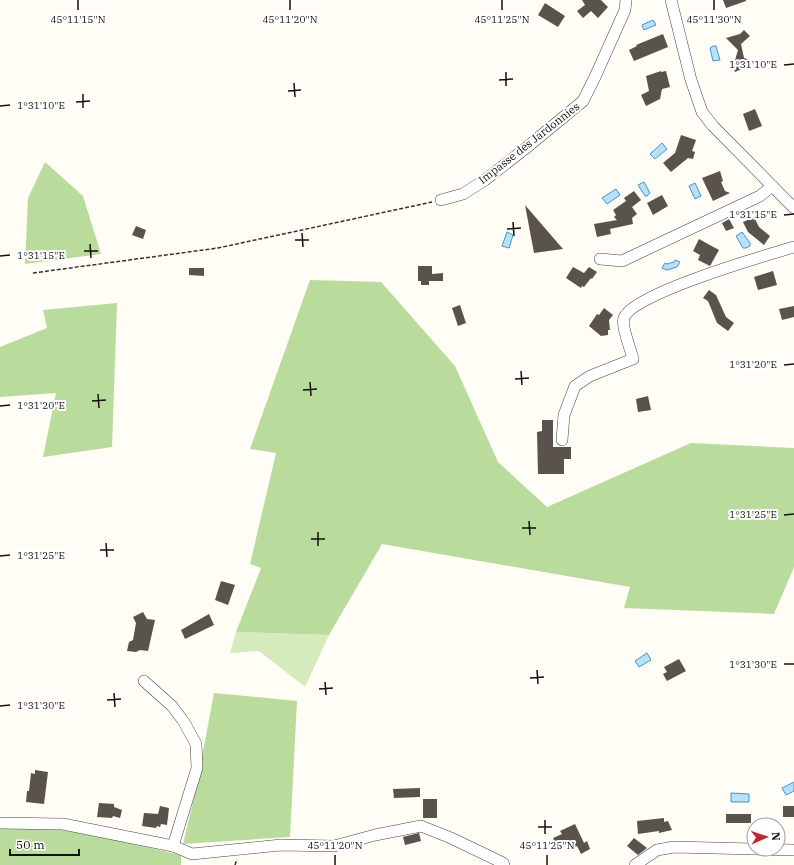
<svg xmlns="http://www.w3.org/2000/svg" width="794" height="865" viewBox="0 0 794 865" font-family="'IBM Plex Serif',serif">
<style>
.green{fill:#d5ebbd}
.forest{fill:#b9dc9c}
.water{fill:#b9e0f7;stroke:#3f96cf}
.building{fill:#5a524d}
.lines{fill:none;stroke-linecap:round;stroke-linejoin:round}
.minor-casing{stroke:#444;stroke-width:12}
.path{stroke:#333;stroke-width:1.5;stroke-dasharray:4 2;stroke-linecap:butt}
.minor{stroke:#fff;stroke-width:11}
.ticks{fill:none;stroke:#111;stroke-width:1.5}
.labels{text-anchor:middle;stroke-width:4;stroke-linejoin:round;paint-order:stroke}
.street-label{font-size:11px;fill:#111;stroke:#fff}
.ticks-label{font-size:10px;text-anchor:middle;fill:#111;stroke:#fff;stroke-width:4;stroke-linejoin:round;paint-order:stroke}
</style>
<rect width="100%" height="100%" fill="#fffdf5"/>
<!-- green -->
<path class="green" d="M236,632L329,635L305,687L259,651L230,653Z"/>
<!-- forest -->
<g class="forest">
<path d="M45,162L83,196L101,254L25,264L28,198Z"/>
<path d="M310,280L381,282L455,366L498,462L547,507L691,443L794,448V567L774,614L624,608L630,587L382,544L329,635L236,632L261,568L250,564L276,453L250,449Z"/>
<path d="M117,303L112,447L43,457L56,393L0,397V347L47,328L43,310Z"/>
<path d="M214,693L297,701L290,837L183,844L195,794Z"/>
<path d="M0,828L62,830L120,841L181,855V865H0Z"/>
</g>
<!-- water -->
<g class="water">
<path d="M653,20L656,25L644,30L642,25Z"/>
<path d="M713,46H716L720,60L713,61L710,48Z"/>
<path d="M662,143L667,149L655,159L650,154Z"/>
<path d="M644,182L650,193L647,196H645L638,185Z"/>
<path d="M695,183L701,196L695,199L689,186Z"/>
<path d="M616,189L620,195L607,204L602,198Z"/>
<path d="M507,232L513,235L509,248L502,246Z"/>
<path d="M742,232L750,243V246L746,248H743L736,236Z"/>
<path d="M675,260L680,262L677,267L667,270L662,268L665,263L667,264L674,262Z"/>
<path d="M647,653L651,660L639,667L635,661Z"/>
<path d="M794,782V791L786,795L782,788Z"/>
<path d="M731,793L749,794V802H731Z"/>
</g>
<!-- building -->
<g class="building">
<path d="M582,0H601L608,7L598,18L591,11L583,18L577,11L585,5Z"/>
<path d="M723,0H746V1L726,8Z"/>
<path d="M545,3L565,16L558,27L538,15Z"/>
<path d="M744,30L750,36L741,44L744,58L750,60L747,69L744,68L735,72L733,67L738,50L726,38L740,34Z"/>
<path d="M663,34L668,47L634,61L629,50L637,46L636,45Z"/>
<path d="M661,71V72L666,71L670,87L662,89L660,99L646,106L641,95L649,91L646,76Z"/>
<path d="M755,109L762,126L749,131L743,114Z"/>
<path d="M681,135L696,140L692,151L695,152L693,159L688,158L671,172L663,163L675,153Z"/>
<path d="M720,171L723,181L721,182L725,191L730,193L713,201L702,178Z"/>
<path d="M634,191L641,200L632,207L637,214L632,218L633,224L610,229L611,234L597,237L594,224L617,220L614,217L616,215L613,210L626,201L624,198Z"/>
<path d="M662,195L668,206L653,215L647,203Z"/>
<path d="M525,205L550,234L563,249L534,253Z"/>
<path d="M754,217L759,227L770,236L764,245L748,232L743,222Z"/>
<path d="M729,219L734,228L726,231L722,223Z"/>
<path d="M136,226L146,230L143,239L132,235Z"/>
<path d="M699,239L719,250L710,266L698,260L700,255L693,251Z"/>
<path d="M418,266H432V274L443,273V281H429V285H421V281H418Z"/>
<path d="M573,267L584,273L589,267L597,272L592,279L591,278L584,287L582,286L581,288L566,278Z"/>
<path d="M189,268H204V276L189,275Z"/>
<path d="M773,271L777,285L758,290L754,277Z"/>
<path d="M709,290L716,295L726,317L734,323L728,331L717,323L708,301L703,298Z"/>
<path d="M460,305L466,323L458,326L452,308Z"/>
<path d="M794,306V317L782,320L779,309Z"/>
<path d="M604,308L613,315L609,320L610,330H608V335L601,336L589,326L597,314L599,315Z"/>
<path d="M648,396L651,410L638,412L636,399Z"/>
<path d="M542,420H553V447H571V459H564V474H538L537,432L542,431Z"/>
<path d="M221,581L235,585L228,605L215,600Z"/>
<path d="M143,612L147,619L155,620L148,651L140,650L136,652L127,651L129,642L133,640L136,623L133,617Z"/>
<path d="M209,614L214,625L185,639L181,630Z"/>
<path d="M679,659L686,671L667,681L663,674L667,672L664,667Z"/>
<path d="M35,770L48,772L44,804L26,802L27,791H29L31,773L35,774Z"/>
<path d="M420,788V797L394,798L393,789Z"/>
<rect x="423" y="799" width="14" height="19"/>
<path d="M99,803L114,804V807L122,810L120,818L113,816L112,818L97,817Z"/>
<path d="M160,806L169,808L167,825L161,824L160,827L157,826L156,828L142,826L144,813L158,814Z"/>
<rect x="783" y="806" width="11" height="11"/>
<rect x="726" y="814" width="25" height="9"/>
<path d="M664,818V822L668,821L672,830L659,833V831L638,834L637,821Z"/>
<path d="M575,824L584,843L587,841L590,849L581,854L577,846L573,848L571,843L558,849L553,838L562,834L560,831Z"/>
<path d="M419,833L421,841L405,845L403,837Z"/>
<path d="M634,838L647,848L638,855L627,846Z"/>
</g>
<g class="lines">
<defs>
<g id="minor">
<path d="M671,0L691,80L702,112L713,126L794,208"/>
<path d="M441,200L463,194L485,180L526,148L583,101L595,77L625,10L626,0"/>
<path d="M600,259L622,261L760,196L772,186"/>
<path d="M562,440L564,415L575,386L590,376L633,359C631,350 621,326 624,318C631,294 767,255 794,247"/>
<path d="M144,681L172,706L184,722L196,744L197,768L173,846"/>
<path d="M0,823L63,824L173,846L192,854L281,845L334,846L375,835L421,826L451,838L503,863L504,865"/>
<path d="M635,865L657,850L674,847L794,850"/>
</g>
</defs>
<!-- minor casing -->
<use href="#minor" class="minor-casing"/>
<!-- path -->
<g class="path">
<path d="M33,273L218,248L432,202"/>
<path d="M235,865L237,859"/>
</g>
<!-- minor -->
<use href="#minor" class="minor"/>
</g>
<!-- ticks -->
<path class="ticks" d="M78,0V10M290,0V10M502,0V10M714,0V10M784,65L794,64M506,72V86M499,80L513,79M294,83L295,97M288,91L301,90M83,94V108M76,102L90,101M0,106L10,105M784,215L794,214M513,222L514,236M507,229L521,228M302,233L303,247M295,240H309M90,244L91,258M84,251H98M0,256L10,255M784,365L794,364M521,371L522,385M515,379L529,378M310,382L311,396M303,390L317,389M98,394L99,408M92,401L106,400M0,406L10,405M784,515L794,514M529,521L530,535M522,528H536M318,532V546M311,539H325M106,543L107,557M100,550H114M0,556L10,555M784,664H794M537,670L538,684M530,678L544,677M325,682L326,695M319,689L333,688M114,693L115,707M107,700L121,699M0,706L10,705M545,820V834M538,827H552M335,855V865M547,855V865"/>
<g class="labels">
<!-- street labels -->
<g class="street-label">
<text transform="translate(529 143) rotate(-38)" y="4">Impasse des Jardonnies</text>
</g>
</g>
<g class="ticks-label">
<text x="78" y="23">45°11'15"N</text>
<text x="290" y="23">45°11'20"N</text>
<text x="502" y="23">45°11'25"N</text>
<text x="714" y="23">45°11'30"N</text>
<text x="753" y="68">1°31'10"E</text>
<text x="41" y="109">1°31'10"E</text>
<text x="753" y="218">1°31'15"E</text>
<text x="41" y="259">1°31'15"E</text>
<text x="753" y="368">1°31'20"E</text>
<text x="41" y="409">1°31'20"E</text>
<text x="753" y="518">1°31'25"E</text>
<text x="41" y="559">1°31'25"E</text>
<text x="753" y="668">1°31'30"E</text>
<text x="41" y="709">1°31'30"E</text>
<text x="335" y="849">45°11'20"N</text>
<text x="547" y="849">45°11'25"N</text>
</g>
<!-- north arrow -->
<g transform="translate(766 837) rotate(87)"><circle r="19" fill="#ffffff" stroke="#a0a0a0"/>
<path d="M0-3L7 15L0 10L-7 15Z" fill="#c4262e"/>
<text y="-6" font-size="11" font-weight="bold" text-anchor="middle" fill="#111111">N</text>
</g>
<!-- scale -->
<path d="M10 849v6h69v-6" fill="none" stroke="#111111" stroke-width="2"/>
<text x="16" y="849" font-size="12" fill="#111111" stroke="#ffffff" stroke-width="3" paint-order="stroke">50 m</text>
</svg>
